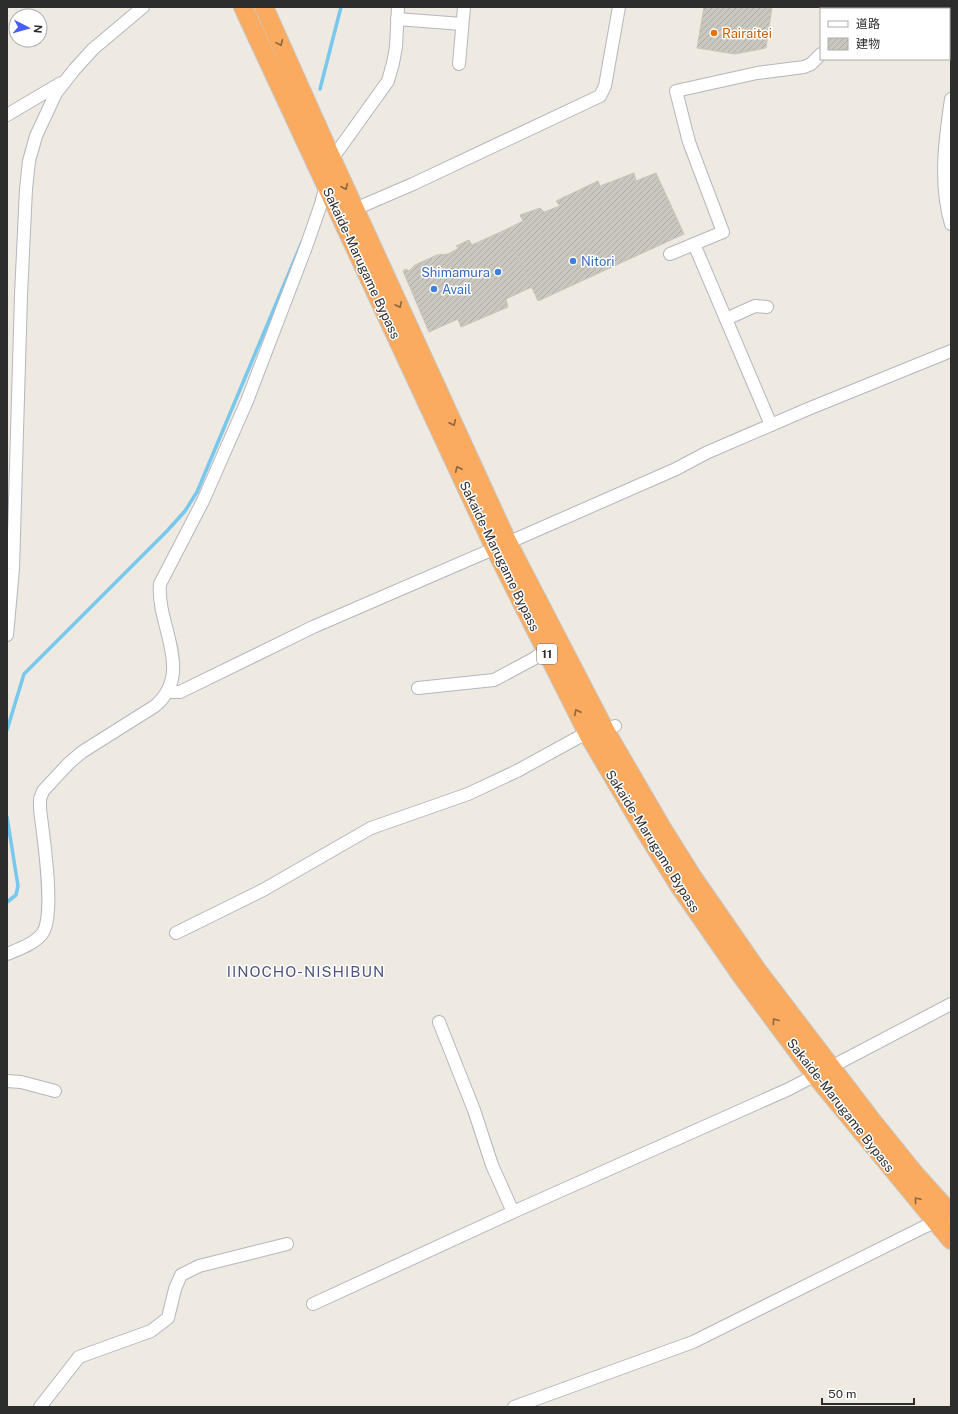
<svg xmlns="http://www.w3.org/2000/svg" width="958" height="1414" viewBox="0 0 958 1414" font-family="'Public Sans','Noto Sans JP',sans-serif">
<style>
.lines{fill:none;stroke-linecap:round;stroke-linejoin:round}
.stream{stroke:#78c7ec;stroke-width:3.5}
.building{fill:url(#building-hatch);stroke:#cac5ba}
.minor-casing{stroke:#b4b6c0;stroke-width:14}
.highway-casing{stroke:#c8c8c8;stroke-width:20}
.minor{stroke:#fff;stroke-width:12}
.highway{stroke:#faab60;stroke-width:18}
.oneway{stroke:#896644}
.food-dot{fill:#e8710a;stroke:#fff;stroke-width:1.5}
.shop-dot{fill:#3f7fe0;stroke:#fff;stroke-width:1.5}
.labels{text-anchor:middle;stroke-width:3;stroke-linejoin:round;paint-order:stroke}
.shield{fill:#fff;stroke:#6c6c6c;stroke-width:1}
.shield-label{font-size:12px;font-weight:bold;fill:#2d2d2d}
.food-label{font-size:13px;fill:#c56008;stroke:#fff;text-anchor:start}
.shop-label{font-size:13px;fill:#366cbe;stroke:#fff;text-anchor:start}
.street-label{font-size:13px;fill:#2d2d2d;stroke:#fff}
.quarter-label{font-size:15px;letter-spacing:1px;fill:#4e547e;stroke:#fff}
</style>
<defs>
<pattern id="building-hatch" width="6" height="6" patternUnits="userSpaceOnUse"><rect width="6" height="6" fill="#cac7bf"/><path d="M-1 1l2-2M0 6l6-6M5 7l2-2" fill="none" stroke="#aeaba4"/></pattern>
</defs>
<rect width="100%" height="100%" fill="#eee9e1"/>
<g class="lines">
<!-- stream -->
<g class="stream">
<path d="M320,89L341,7"/>
<path d="M7,730L24,674L167,531L185,511L197,492L302,242"/>
<path d="M7,817L18,886L16,895L7,902"/>
</g>
</g>
<!-- building -->
<g class="building">
<path d="M704,7H772L766,48L735,54L697,48Z"/>
<path d="M634,173L636,181L656,173L684,234L538,301L505,230L523,221L520,215L540,208L544,212L560,206L556,201L598,181L600,186Z"/>
<path d="M505,230L532,287L506,299L508,307L461,327L458,319L429,332L403,271L406,269L409,271L415,265L437,255L448,254L459,248L456,246L469,240L472,245Z"/>
</g>
<g class="lines">
<defs>
<g id="minor">
<path d="M928,9L938,7"/>
<path d="M397,19L462,24"/>
<path d="M459,64L464,7"/>
<path d="M951,99C945,140 939,183 951,224"/>
<path d="M7,115L61,83"/>
<path d="M331,165L332,159L388,81L393,63L396,47L398,7"/>
<path d="M355,209L413,184L600,96L605,86L619,7"/>
<path d="M694,244L771,425"/>
<path d="M670,254L723,232L689,142L676,91L757,73L804,67L811,64L821,54"/>
<path d="M726,319L755,306L767,307"/>
<path d="M7,635L13,569L21,295L26,189L29,161L36,136L56,93L74,70L93,49L143,7"/>
<path d="M418,688L494,680L535,658L545,650"/>
<path d="M167,692H180L313,627L521,537L676,469L706,453L808,409L951,351"/>
<path d="M176,933L263,890L371,828L468,794L517,771L579,737L589,736L615,726"/>
<path d="M7,954C19,949 34,944 42,934C56,916 43,835 40,809V799L43,791L69,763L82,752L155,706C195,672 156,625 160,584L203,501L247,401L306,247L321,204L326,185"/>
<path d="M439,1022L474,1110L492,1165L513,1212"/>
<path d="M7,1081L21,1082L55,1091"/>
<path d="M313,1304L513,1212L789,1089L951,1004"/>
<path d="M40,1407L79,1357L151,1331L168,1318L175,1289L181,1275L199,1266L287,1244"/>
<path d="M514,1407L693,1342L924,1227L943,1219"/>
</g>
<g id="highway">
<path d="M243,7L495,549L589,736L648,836L680,887L743,978L815,1075L951,1240"/>
<path d="M264,7L336,168L508,543L605,730L662,828L692,876L757,970L873,1122L915,1174L951,1214"/>
</g>
</defs>
<!-- minor casing -->
<use href="#minor" class="minor-casing"/>
<!-- highway casing -->
<use href="#highway" class="highway-casing"/>
<!-- minor -->
<use href="#minor" class="minor"/>
<!-- highway -->
<use href="#highway" class="highway"/>
</g>
<!-- one-way arrows -->
<defs><path id="oneway-chevron" d="M-2-3.5L2.5 0L-2 3.5" fill="none" stroke-width="1.6" stroke-linecap="round" stroke-linejoin="round"/></defs>
<g class="oneway">
<use href="#oneway-chevron" transform="translate(280 43) rotate(66)"/>
<use href="#oneway-chevron" transform="translate(345 187) rotate(65)"/>
<use href="#oneway-chevron" transform="translate(399 305) rotate(65)"/>
<use href="#oneway-chevron" transform="translate(453 423) rotate(65)"/>
<use href="#oneway-chevron" transform="translate(458 469) rotate(-115)"/>
<use href="#oneway-chevron" transform="translate(577 712) rotate(-117)"/>
<use href="#oneway-chevron" transform="translate(775 1021) rotate(-126)"/>
<use href="#oneway-chevron" transform="translate(917 1200) rotate(-130)"/>
</g>
<!-- markers -->
<circle class="food-dot" cx="714" cy="33" r="4"/>
<g class="shop-dot">
<circle cx="573" cy="261" r="4"/>
<circle cx="498" cy="272" r="4"/>
<circle cx="434" cy="289" r="4"/>
</g>
<g class="labels">
<!-- shield labels -->
<rect class="shield" x="537" y="644" width="20" height="20" rx="3"/>
<g class="shield-label">
<text x="547" y="658">11</text>
</g>
<!-- food labels -->
<g class="food-label">
<text x="722" y="38">Rairaitei</text>
</g>
<!-- shop labels -->
<g class="shop-label">
<text x="581" y="266">Nitori</text>
<text x="490" y="277" text-anchor="end">Shimamura</text>
<text x="442" y="294">Avail</text>
</g>
<!-- street labels -->
<g class="street-label">
<text transform="translate(362 263) rotate(65)" y="5">Sakaide-Marugame Bypass</text>
<text transform="translate(500 556) rotate(64)" y="5">Sakaide-Marugame Bypass</text>
<text transform="translate(653 841) rotate(58)" y="5">Sakaide-Marugame Bypass</text>
<text transform="translate(841 1105) rotate(52)" y="5">Sakaide-Marugame Bypass</text>
</g>
<!-- quarter labels -->
<g class="quarter-label">
<text x="306" y="977">IINOCHO-NISHIBUN</text>
</g>
</g>
<!-- border -->
<rect width="958" height="1414" fill="none" stroke="#2d2d2d" stroke-width="16"/>
<!-- legend -->
<rect x="820" y="8" width="130" height="52" fill="#ffffff" stroke="#ababab"/>
<rect x="828" y="21" width="20" height="6" fill="#ffffff" stroke="#ababab"/>
<text x="856" y="28" font-size="12" fill="#2d2d2d">道路</text>
<rect x="828" y="38" width="20" height="12" fill="url(#building-hatch)" stroke="#ababab"/>
<text x="856" y="48" font-size="12" fill="#2d2d2d">建物</text>
<!-- north arrow -->
<g transform="translate(28 28) rotate(96)"><circle r="19" fill="#ffffff" stroke="#ababab"/>
<path d="M0-3L7 15L0 10L-7 15Z" fill="#475ef5"/>
<text y="-6" font-size="11" font-weight="bold" text-anchor="middle" fill="#2d2d2d">N</text>
</g>
<!-- scale -->
<path d="M822 1398v6h92v-6" fill="none" stroke="#2d2d2d" stroke-width="2"/>
<text x="828" y="1398" font-size="12" fill="#2d2d2d" stroke="#ffffff" stroke-width="3" paint-order="stroke">50 m</text>
</svg>
